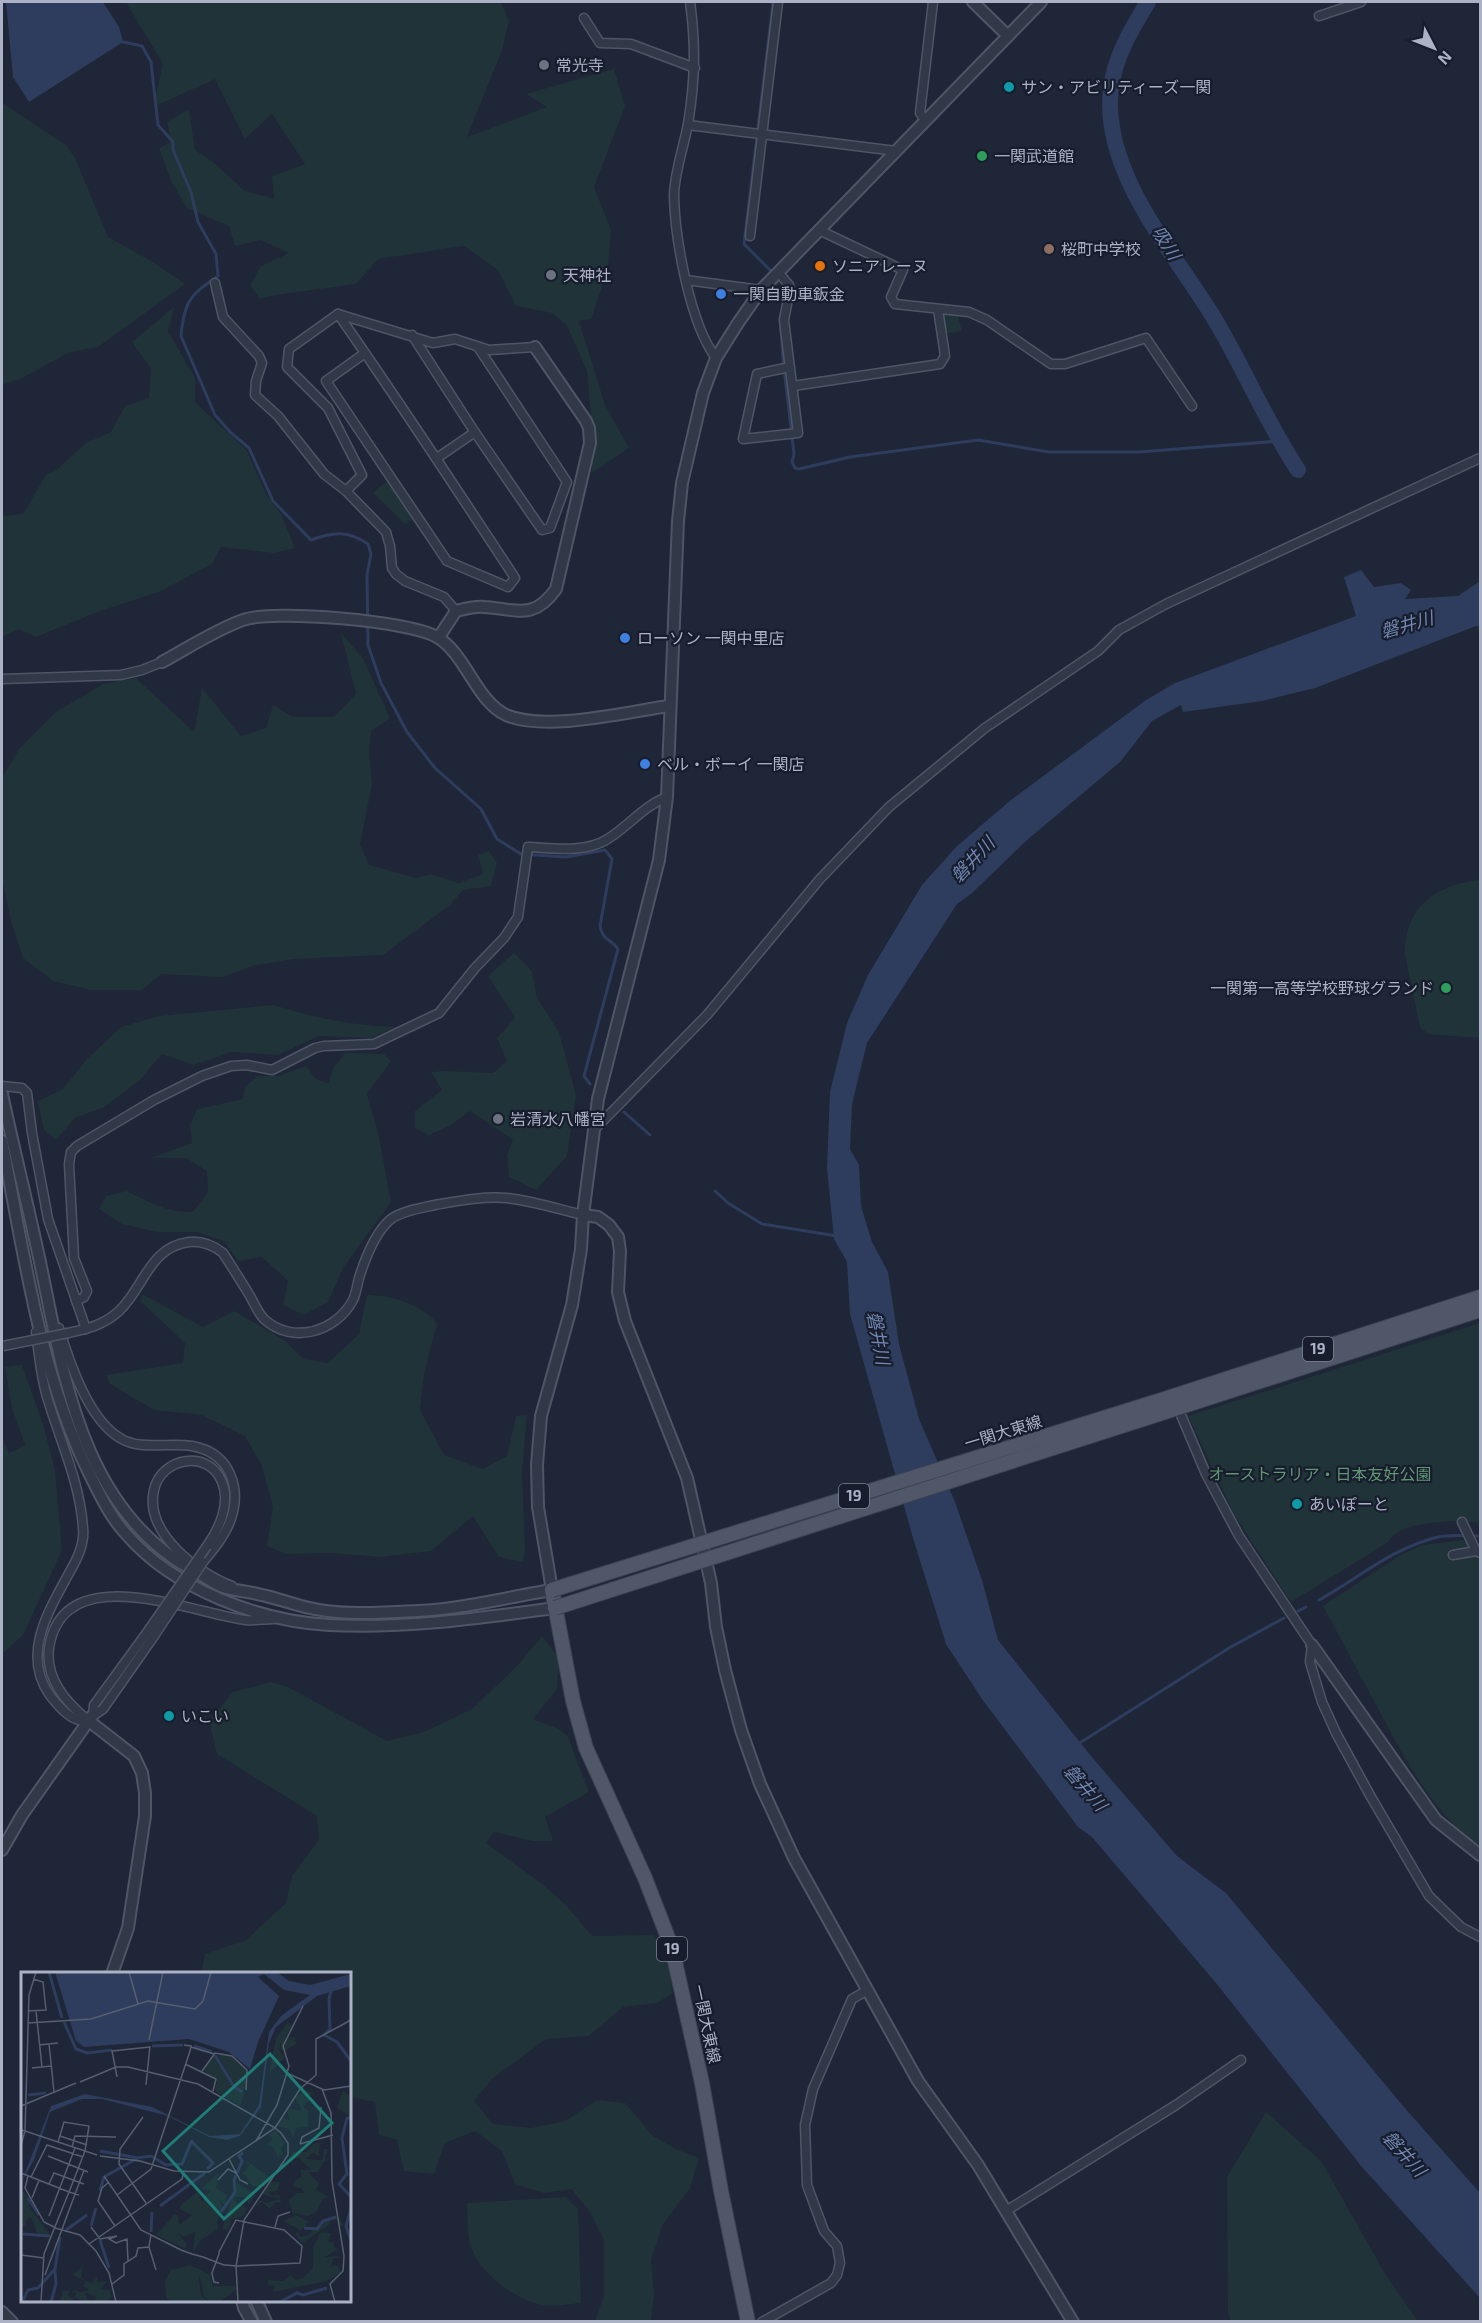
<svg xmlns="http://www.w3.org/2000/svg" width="1482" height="2323" viewBox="0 0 1482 2323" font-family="'Exo 2','Noto Sans JP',sans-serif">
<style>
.green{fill:#203338}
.water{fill:#2e3d5d}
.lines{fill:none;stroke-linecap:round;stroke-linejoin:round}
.stream{stroke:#2e3d5d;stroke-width:3}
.river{stroke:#2e3d5d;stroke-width:16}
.minor-casing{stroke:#4f5566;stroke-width:11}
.tertiary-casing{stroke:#4f5566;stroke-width:14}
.primary-casing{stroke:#3b4151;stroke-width:16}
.minor{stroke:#313847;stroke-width:8}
.tertiary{stroke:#313847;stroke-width:10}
.primary{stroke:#4f5768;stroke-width:14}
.minor-bridge-casing{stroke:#4f5566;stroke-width:11;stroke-linecap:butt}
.primary-bridge-casing{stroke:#3b4151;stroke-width:16;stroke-linecap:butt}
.minor-bridge{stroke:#313847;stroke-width:8}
.primary-bridge{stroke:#4f5768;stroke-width:14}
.worship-dot{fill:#6b7280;stroke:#171d2c;stroke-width:2}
.culture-dot{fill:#0f9aa8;stroke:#171d2c;stroke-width:2}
.leisure-dot{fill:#2e9e5b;stroke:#171d2c;stroke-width:2}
.education-dot{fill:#8d6e63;stroke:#171d2c;stroke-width:2}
.food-dot{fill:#e8710a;stroke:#171d2c;stroke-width:2}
.shop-dot{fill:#3f7fe0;stroke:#171d2c;stroke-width:2}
.labels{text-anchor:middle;stroke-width:4.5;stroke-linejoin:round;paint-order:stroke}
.shield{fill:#171d2c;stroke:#7f8597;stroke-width:1.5}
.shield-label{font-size:15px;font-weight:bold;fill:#abb2c5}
.poi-label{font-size:16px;fill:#abb2c5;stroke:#171d2c;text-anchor:start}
.street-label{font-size:16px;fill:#abb2c5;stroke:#171d2c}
.park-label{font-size:16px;fill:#629673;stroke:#171d2c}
.water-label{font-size:18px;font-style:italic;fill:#7186b0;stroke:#171d2c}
.inset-river{fill:none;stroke:#2e3d5d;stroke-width:3}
.inset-road{fill:none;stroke:#565e70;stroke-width:1.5}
.view{fill:#1f7c77;fill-opacity:0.15;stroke:#1f7c77;stroke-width:3}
.inset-edge{fill:none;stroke:#abb2c5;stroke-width:3}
</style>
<rect width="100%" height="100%" fill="#1e2637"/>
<!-- green -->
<g class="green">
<path d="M126,2H501L509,21L502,50L467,137L547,107L526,94L614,69L625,106L594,187L611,230L608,268L591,319L579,321L605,405L629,448L592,473V427L587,371L566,324L552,313L516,306L498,270L464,246L378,259L356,284L275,295L260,299L250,285L261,266L289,253L260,240L235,246L229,226L187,208L171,181L159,148L171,142L167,122L189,109L195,150L213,162L245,191L274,199L272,176L305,164L272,114L245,139L215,79L153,107L163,64Z"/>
<path d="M2,103L66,145L75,158L108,237L151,261L185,284L98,347L70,352L22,378L2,385Z"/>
<path d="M174,307L168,331L195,378V402L247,451L266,494L281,514L295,548L274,553L221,547L212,564L159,592L100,611L36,637L19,629L2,637V516L23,514L46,475L55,471L86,443L111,432L125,406L149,398L151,369L132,342Z"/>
<path d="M943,311L957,313L962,331L943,334L939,317Z"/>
<path d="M387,481L414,519L405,524L373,493Z"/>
<path d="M341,633L363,658L390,718L371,731L369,754L372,784L360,844L369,865L416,878L431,874L459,883L483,874L478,855L489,851L497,863L491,886L463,890L450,905L383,955L294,959L256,965L222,977L161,974L142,990H91L53,981L23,958L11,921L2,878V778L19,749L56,712L103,684L136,678L194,732L202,688L241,736L266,728L273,705L293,717H334L356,694Z"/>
<path d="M1480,880V1038L1429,1034L1420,1028C1416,1008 1412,988 1408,969C1407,962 1404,953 1405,946C1408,904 1441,883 1480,880Z"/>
<path d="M514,953L532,971L537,998L559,1032L576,1095L567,1156L536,1190L509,1177L507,1155L513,1140L470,1111L451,1125L429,1135L415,1128V1111L442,1090L431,1072L445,1071L493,1073L507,1061L497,1038L515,1018L488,976Z"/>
<path d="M273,1005C314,1017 352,1026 395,1027L371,1038L319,1036L278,1055L231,1052L194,1065L162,1054L140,1080L104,1107L75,1118L56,1140L44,1130L38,1101L63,1089L86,1060L121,1027L159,1016Z"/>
<path d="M345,1053L384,1054L391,1061L367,1094L379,1137L391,1202L343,1268L328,1302L304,1315L283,1305L288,1281L262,1257L238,1261L224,1241L197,1232H158L122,1224L99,1209L106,1196L127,1191C149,1202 168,1213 193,1212L208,1192L207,1171L186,1158H151L192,1143L190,1125L197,1109L243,1099L245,1087L257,1076H279L306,1066L316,1079L328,1083L334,1067Z"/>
<path d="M142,1294L203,1327L234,1311L284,1340L304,1359L328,1363L359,1334L367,1295C392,1295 420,1304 437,1323L424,1374L420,1410L444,1455L483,1469L507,1456L516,1416L527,1415L522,1473L525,1550L523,1562L499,1557L473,1516L431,1551L380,1557L331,1553L286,1554L267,1546L273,1507L262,1466L245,1436L202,1415L154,1410L110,1384L106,1375L183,1363L185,1343L140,1301Z"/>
<path d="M1480,1323V1523C1461,1519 1414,1521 1397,1533C1393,1535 1390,1540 1387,1543L1291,1602L1235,1516L1188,1416Z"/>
<path d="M22,1365L43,1424L55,1470L62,1550L23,1635L2,1654V1441L10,1453L25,1445L12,1408L5,1367Z"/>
<path d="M1464,1540L1472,1554L1480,1561V1845C1433,1818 1398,1746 1373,1699C1356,1668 1340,1637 1323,1606L1402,1554L1423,1545Z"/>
<path d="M542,1636L559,1658L557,1689L533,1719L559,1729L568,1737L589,1792L545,1817L553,1841H532L494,1832L486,1843L541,1883L566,1905L592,1936L654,1935L670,1960L672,1994L657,2003L623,2007L589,2036L546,2039L493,2078L474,2101L493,2124L531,2128L565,2121L597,2100L625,2103L653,2136L676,2149L699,2158L690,2188L663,2224L651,2260L654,2295L651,2321H595L604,2295V2240L590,2212L571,2189L544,2193L515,2184L502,2151L475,2131L445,2143L434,2174L404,2171L397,2140L379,2135L375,2102L350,2097V1974H201L205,1954L246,1940L286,1903L292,1876L319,1840L317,1816L217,1754L209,1721L233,1692L271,1682L288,1687L387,1741L424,1732L472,1709L516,1667Z"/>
<path d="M1266,2112L1321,2161L1387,2277L1418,2321H1231L1228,2312L1227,2177Z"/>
<path d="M566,2197L578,2209L581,2303C569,2304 555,2307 543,2305C518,2301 485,2277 474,2254C466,2239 468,2219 467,2203Z"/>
</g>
<!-- water -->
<g class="water">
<path d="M6,2H103L119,27L123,42L29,102L13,77Z"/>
<path d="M1361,570L1374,587L1401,583L1411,590L1405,599L1458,596L1480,581V627L1476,626L1315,688L1262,701L1183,712L1181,705L1152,721L1120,762L1027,840L971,894L957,904L867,1043L852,1104L850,1149L859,1165L861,1206L872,1242L888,1272L899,1344L919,1419L955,1502L982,1580L998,1640L1091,1756L1177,1856L1226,1893L1403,2106L1480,2193V2298L1362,2167L1216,1983L1092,1837L1078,1827L982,1699L946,1644L913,1538L850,1314L847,1262L834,1239L827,1168L830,1092L847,1023L868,975L922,885L957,846L1011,800L1146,700L1175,683L1356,616L1344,577Z"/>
</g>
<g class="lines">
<!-- stream -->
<g class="stream">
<path d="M773,2L744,244L774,274"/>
<path d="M123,42L142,46L151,62L158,125L173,142V150L191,192L198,222L216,254L218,276C191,294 184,301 181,336L215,415L230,432L249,448L273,501L311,540C333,532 348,530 368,544L371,554L367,575L368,645L381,683L407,732L435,768L481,809L497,839L521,854L566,857L605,850L612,859L600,926C603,942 611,938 618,949L584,1076L590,1084"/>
<path d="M782,309L780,318L783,359L794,454L792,462L795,468L799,469L850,457L978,440L1049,452H1139L1280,441"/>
<path d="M624,1112L650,1135"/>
<path d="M715,1191L728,1203L762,1224L837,1236"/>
<path d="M1319,1600C1359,1578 1392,1548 1438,1537C1451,1534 1467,1536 1480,1536"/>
<path d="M1298,1611L1306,1607"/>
<path d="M1078,1744L1229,1648L1284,1618"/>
</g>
<!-- river -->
<path class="river" d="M1148,2C1132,28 1114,58 1111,89C1101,172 1174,252 1214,318C1244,368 1266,422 1298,470"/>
<defs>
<g id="minor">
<path d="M690,2C696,45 695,81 688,124C684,146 674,174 674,196C675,239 690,324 716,358"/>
<path d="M1319,16L1361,2"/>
<path d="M584,18L600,43L631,44L695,68"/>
<path d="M926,121L920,113L933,2"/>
<path d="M688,125L896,151"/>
<path d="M819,230L903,270L891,297L895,304L969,312L987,320L1051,364H1065L1146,338L1192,406"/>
<path d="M750,236L778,2"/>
<path d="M778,272L789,285L790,289L784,320L798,433L743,439L757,374L790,367"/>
<path d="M686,280L761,290"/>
<path d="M215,283L223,317L259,356L262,363L256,381L255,395L278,416L324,474L346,491"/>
<path d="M338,314C399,401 457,490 515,578L508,587L447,561L326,381L365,353"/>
<path d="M412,335L474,431L542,530L550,528L567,482L478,347"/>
<path d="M793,386L940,364L945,356L938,309"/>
<path d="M437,458L475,432"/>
<path d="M456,611L444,597L405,581L396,574L392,568L390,546L386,532L346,491L362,475L328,408L287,367L289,349L338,314L433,343L455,339L489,350L535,347"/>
<path d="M2,679L121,675L142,670L162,662"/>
<path d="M2,1086L22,1088L27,1093L32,1133L48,1219L86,1329"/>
<path d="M593,1131L707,1015L820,879L889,807L985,728L1098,651L1119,630L1166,604L1480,458"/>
<path d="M76,1301L84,1297L87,1291L74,1258L69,1164L71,1152L77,1146L154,1100L202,1076L231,1066L247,1065L272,1070L315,1048L324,1046L374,1044L439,1013L475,968L504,938L518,917L528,847C553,848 584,853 606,840C628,827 643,806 667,797"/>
<path d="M59,1328C69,1361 88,1419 120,1438C140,1451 170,1442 192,1446C231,1453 243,1490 229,1524C223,1538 213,1550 203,1562"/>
<path d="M36,1332C39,1355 41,1379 48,1400C61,1443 80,1483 83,1528C85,1545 76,1561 68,1575C48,1612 22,1654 49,1694C55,1702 67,1716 76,1719C79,1721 86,1721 89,1721"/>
<path d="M68,1333C87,1329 104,1325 119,1311C144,1288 149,1247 189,1242C202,1241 213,1245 223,1253C232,1267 241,1281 250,1296C254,1303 258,1313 264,1319C292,1345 336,1332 353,1300C356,1294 357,1286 359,1278C365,1259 375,1232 391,1219C402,1211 421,1208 435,1205C458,1201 483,1196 507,1198C533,1201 558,1209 583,1215"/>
<path d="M1178,1408L1206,1474L1239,1536L1312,1645L1310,1662L1322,1702L1336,1733L1371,1797L1429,1896L1461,1927L1480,1937"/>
<path d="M1462,1522L1476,1551L1480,1553"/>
<path d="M207,1546C219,1529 231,1503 222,1482C209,1449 161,1457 154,1490C144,1533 198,1573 232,1586"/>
<path d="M1453,1555L1476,1551"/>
<path d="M93,1716L94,1705L148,1631"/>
<path d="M93,1716L103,1709L154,1636"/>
<path d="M89,1721C66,1703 45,1679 49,1648C63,1557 191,1613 246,1620C254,1621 265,1619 273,1619"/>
<path d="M1006,2211L1176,2105L1241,2060"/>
<path d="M762,2322L831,2283L837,2275L840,2263L837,2246L824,2231L807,2185L805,2125L813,2089L852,1999L866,1991"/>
</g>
<g id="tertiary">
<path d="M973,2L1008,36"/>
<path d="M439,637L456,611C465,609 475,606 484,607C517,609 533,621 556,589L590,443L589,428L586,421L535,347"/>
<path d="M162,662C188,648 215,630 243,620C272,609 411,621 437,637C466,654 476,701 506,715C546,732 626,712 669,706"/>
<path d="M2,1094C14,1150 28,1206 40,1262C64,1377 82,1513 198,1573C207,1578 216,1585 226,1588C236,1591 247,1591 257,1594C273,1597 289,1603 305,1607C341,1616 382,1613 418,1611C463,1609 508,1597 552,1590L538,1507L537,1465L541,1416L572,1305L581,1249L583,1215L598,1099L659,860L667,797L678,521L682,483L703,393L716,358L738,323L761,290L1041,2"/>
<path d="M2,1141C23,1249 40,1374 89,1473C100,1495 110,1517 127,1535C174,1589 259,1621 329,1625C405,1629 480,1618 555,1608"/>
<path d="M583,1215L598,1217L609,1225L618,1237L620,1251L618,1292L625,1321L687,1478L711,1583L716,1627L725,1670L741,1730L760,1784L794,1858L918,2081L978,2165L1073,2322"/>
<path d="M1312,1645L1436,1820L1480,1855"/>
<path d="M89,1721L134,1756L142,1773L145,1793V1816L128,1928L112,1974"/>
<path d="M2,1850L22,1815L92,1716"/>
<path d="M242,2300L244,2308L252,2322"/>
<path d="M256,2300L266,2322"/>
<path d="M2,2312L12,2322"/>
</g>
<g id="primary">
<path d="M1155,1402L1480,1297"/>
<path d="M1159,1414L1480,1310"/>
<path d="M552,1590L573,1701L586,1748L645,1878L672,1948L702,2083L721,2191L748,2322"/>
</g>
</defs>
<!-- minor casing -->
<use href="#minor" class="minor-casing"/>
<!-- tertiary casing -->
<use href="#tertiary" class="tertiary-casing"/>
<!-- primary casing -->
<use href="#primary" class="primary-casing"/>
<!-- minor -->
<use href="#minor" class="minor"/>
<!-- tertiary -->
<use href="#tertiary" class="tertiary"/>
<!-- primary -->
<use href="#primary" class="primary"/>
<defs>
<g id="minor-bridge">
<path d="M3,1346L68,1333"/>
<path d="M148,1631L207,1546"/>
<path d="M154,1636L203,1562"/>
</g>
<g id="primary-bridge">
<path d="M552,1590L1155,1402"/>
<path d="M555,1608L1159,1414"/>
</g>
</defs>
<!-- minor-bridge casing -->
<use href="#minor-bridge" class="minor-bridge-casing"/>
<!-- primary-bridge casing -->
<use href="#primary-bridge" class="primary-bridge-casing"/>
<!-- minor-bridge -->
<use href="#minor-bridge" class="minor-bridge"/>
<!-- primary-bridge -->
<use href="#primary-bridge" class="primary-bridge"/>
</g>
<!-- markers -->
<g class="worship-dot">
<circle cx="544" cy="65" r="6"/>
<circle cx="551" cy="275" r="6"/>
<circle cx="498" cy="1119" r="6"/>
</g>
<g class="culture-dot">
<circle cx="1009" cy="87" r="6"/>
<circle cx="1297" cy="1504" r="6"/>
<circle cx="169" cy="1716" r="6"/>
</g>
<g class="leisure-dot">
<circle cx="982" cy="156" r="6"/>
<circle cx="1446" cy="988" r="6"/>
</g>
<circle class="education-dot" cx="1049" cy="249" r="6"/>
<circle class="food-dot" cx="820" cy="266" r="6"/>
<g class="shop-dot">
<circle cx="721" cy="294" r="6"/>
<circle cx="625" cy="638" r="6"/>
<circle cx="645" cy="764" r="6"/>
</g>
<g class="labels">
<!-- shield labels -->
<g class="shield">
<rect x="1303" y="1337" width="30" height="24" rx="4.5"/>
<rect x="839" y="1484" width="30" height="24" rx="4.5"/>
<rect x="657" y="1937" width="30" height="24" rx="4.5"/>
</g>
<g class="shield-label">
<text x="1318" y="1354">19</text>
<text x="854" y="1501">19</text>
<text x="672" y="1954">19</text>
</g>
<!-- poi labels -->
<g class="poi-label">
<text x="556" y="71">常光寺</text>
<text x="1021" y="93">サン・アビリティーズ一関</text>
<text x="994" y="162">一関武道館</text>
<text x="1061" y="255">桜町中学校</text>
<text x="832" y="272">ソニアレーヌ</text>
<text x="563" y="281">天神社</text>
<text x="733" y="300">一関自動車鈑金</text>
<text x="637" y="644">ローソン 一関中里店</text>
<text x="657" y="770">ベル・ボーイ 一関店</text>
<text x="1434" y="994" text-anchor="end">一関第一高等学校野球グランド</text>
<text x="510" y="1125">岩清水八幡宮</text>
<text x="1309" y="1510">あいぽーと</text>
<text x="181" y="1722">いこい</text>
</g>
<!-- street labels -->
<g class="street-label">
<text transform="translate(1003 1432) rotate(-17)" y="6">一関大東線</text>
<text transform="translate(707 2024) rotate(78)" y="6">一関大東線</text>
</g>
<!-- park labels -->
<g class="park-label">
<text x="1320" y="1480">オーストラリア・日本友好公園</text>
</g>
<!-- water labels -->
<g class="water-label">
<text transform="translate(1166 243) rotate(58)" y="6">吸川</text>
<text transform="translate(1407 625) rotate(-16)" y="6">磐井川</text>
<text transform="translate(973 860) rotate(-47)" y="6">磐井川</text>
<text transform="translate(878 1338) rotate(79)" y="6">磐井川</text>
<text transform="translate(1085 1788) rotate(49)" y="6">磐井川</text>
<text transform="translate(1404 2154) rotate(48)" y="6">磐井川</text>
</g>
</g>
<!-- overview -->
<g transform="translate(21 1972)">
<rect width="330" height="330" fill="#1e2637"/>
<path d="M267,50L271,54L264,66L274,65L275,72L264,79L260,78V70L258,78L264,85L248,101L255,66ZM196,81L210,83L226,98L223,119L214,116ZM193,83L212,116L224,121L219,134L194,119L196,108L182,98ZM322,118L330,125V145L316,136ZM286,119L296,122L287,123L281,128L286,125L288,128L282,135L287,138V155L275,156L272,166L268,157L256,154L262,146L268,148L266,137L281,138L274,125ZM254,158L264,171L260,176L263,185L259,182L257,187L253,176L246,173L252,166L247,164ZM305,170L299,172L298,184L292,181L285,187L302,188L303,177H307L304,187L309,188L303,189L297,200H287L298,211L295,218L308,225L302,227L295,240L287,244L271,241L268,228L276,221H284L280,216L272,215L273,209L280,205V198H290L278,186L272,187V194L270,186L266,190L272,180H285L292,172ZM224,188L247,204L241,215L231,214L223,202L218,205L228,194ZM198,200L195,216L206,223L204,234L198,227L202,236L196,250L197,257L180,268L172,280L174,260L162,265L156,260L166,273L165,277L135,263L153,243H157L158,253L171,243L158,237L161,232L177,219L181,230L183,223L190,220L181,216ZM250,210H259L256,219L247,220L251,224L258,222L260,230H255L249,237L241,230L234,234L239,228L245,231L259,227L240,222ZM216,211L235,223L227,234L226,225H214L212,228L226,236L223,244L210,248L208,257L201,258ZM0,219L8,224V234L29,263L16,261L10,245L5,248V254H0ZM275,243L288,250L277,261L279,265L289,262L292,256L310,246L316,245L323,253L319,255L316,248L309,247L308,253L281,271L274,262L279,258L262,249ZM300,260L310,261L307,270H314L312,274L317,277L304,285L316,284L320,286H312L310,295L316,293L320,300L306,309L252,320L254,314L247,313V308L262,309L270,303L274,308L282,306L292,296V275ZM169,293L189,303L192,314H214L215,318L198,330H188L182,323L180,309L177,302L180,323L187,330H150L145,325L144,308L150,298ZM62,294L60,305L64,309L70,311L76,305V310L86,309L79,318H89L90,325L86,330L74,329L75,325L64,320L67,330L55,326H52L54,330H39L42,318L49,319L47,324L51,326L55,324V320L51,321L54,318L60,321L61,320L68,318L62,314L64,309L51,303Z" fill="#203338"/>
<path d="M34,0H256L268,9L289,13L330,2V14L296,24L255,55L248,71L240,135L219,164L206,168L188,165L147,144L81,127H61L29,140L13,188L0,211L30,134L64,122L131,135L189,164L219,162L238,133L248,60L260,44L289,23L263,18L243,2L237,5L258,24L237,70L229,97L208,80L168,67L63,75L55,69Z" fill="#2e3d5d"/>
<path class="inset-river" d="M28,0L41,46M311,15L308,27L309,57L303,63L316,70L330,89M43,50L55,77L66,81L91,78M131,74L162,73M173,74L191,80M194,83L213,115L222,120M7,123L25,121M330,146H326L321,166L326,202L318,212L330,225M171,170L192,191L186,197M79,179L117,186M79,219L83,205L117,186L130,184L145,193L161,192L171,168M7,226L18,243M139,234L184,201M330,237L325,254L330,269M200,240L214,220L213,208L221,189L218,184L222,181M70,254L75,236M283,256L296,257L302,249L315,245M45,258L66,243M130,260L131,240M2,262L29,264M79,268L88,296M1,330L7,318L17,316L34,297L39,265M30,330L35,312L34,299M259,330L276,321L282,323L306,316"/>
<path class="inset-road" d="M15,0L8,23L4,159L64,179L48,220L58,223M108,0L117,32M7,39L25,38L22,10L12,7M15,39L21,95M7,51L70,47L127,29L174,37L182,29L190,0M128,68L142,0M28,72L33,120M18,73L37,71M170,75L193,82M164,92L195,107L192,119M11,96L30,94M181,99L194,81L211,84L226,98L225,118M266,101L303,118L330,114M96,105L91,79L129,75M59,110L95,95H107L177,112L254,156L279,117L295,103V67L330,48M125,113L129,74M301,117L310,141L311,209L323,284L322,299L309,312L314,330M0,134L55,111M122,145L99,177L98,192L125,231M0,158L4,159L0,173M39,164L66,173M235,169L256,133L268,94L262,74L282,34M37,170L43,150L68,154L64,179L76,183M279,172L281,165L298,156L300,135M279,172L312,163M51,175L54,164L95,165M27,184L67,200M79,184L119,189L153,199L188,200L254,156L260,161L267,171V183L223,248L215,294L217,330M208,187L219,208L227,212M0,201L48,220L23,282L20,330M7,204L4,216L23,250L33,255M83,204L120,258L160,278L171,282L182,285L195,290L203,293H205L216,294L279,291L281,274L263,258L215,248L198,280V282L195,290L191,301V302L193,310L198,311M10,205L26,173L62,185M197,208L207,197L215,201M88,210L81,216L77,229L94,254M28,212L33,201L63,212M96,223L130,197L169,79L170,74L163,73M11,226L18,208M28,244L54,176M70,255L79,267L96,264L88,267L95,271L106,267L107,289M254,255L257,244L269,240M34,256L59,263L75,279L88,301L95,330M130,262L128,275L135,298M68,272L161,207L163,199M0,283L23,286M24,303L63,198M91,312L103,303V292L115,284L117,276L128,275"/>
<path class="view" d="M249,82L311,151L203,247L142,179Z"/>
<rect width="330" height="330" class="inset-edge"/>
</g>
<!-- border -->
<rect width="1482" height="2323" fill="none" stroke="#abb2c5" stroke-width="6"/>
<!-- north arrow -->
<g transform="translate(1434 48) rotate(132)" stroke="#171d2c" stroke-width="4.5" paint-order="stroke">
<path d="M0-4.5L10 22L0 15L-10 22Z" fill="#abb2c5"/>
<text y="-9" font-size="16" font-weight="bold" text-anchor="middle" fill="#abb2c5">N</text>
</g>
</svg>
